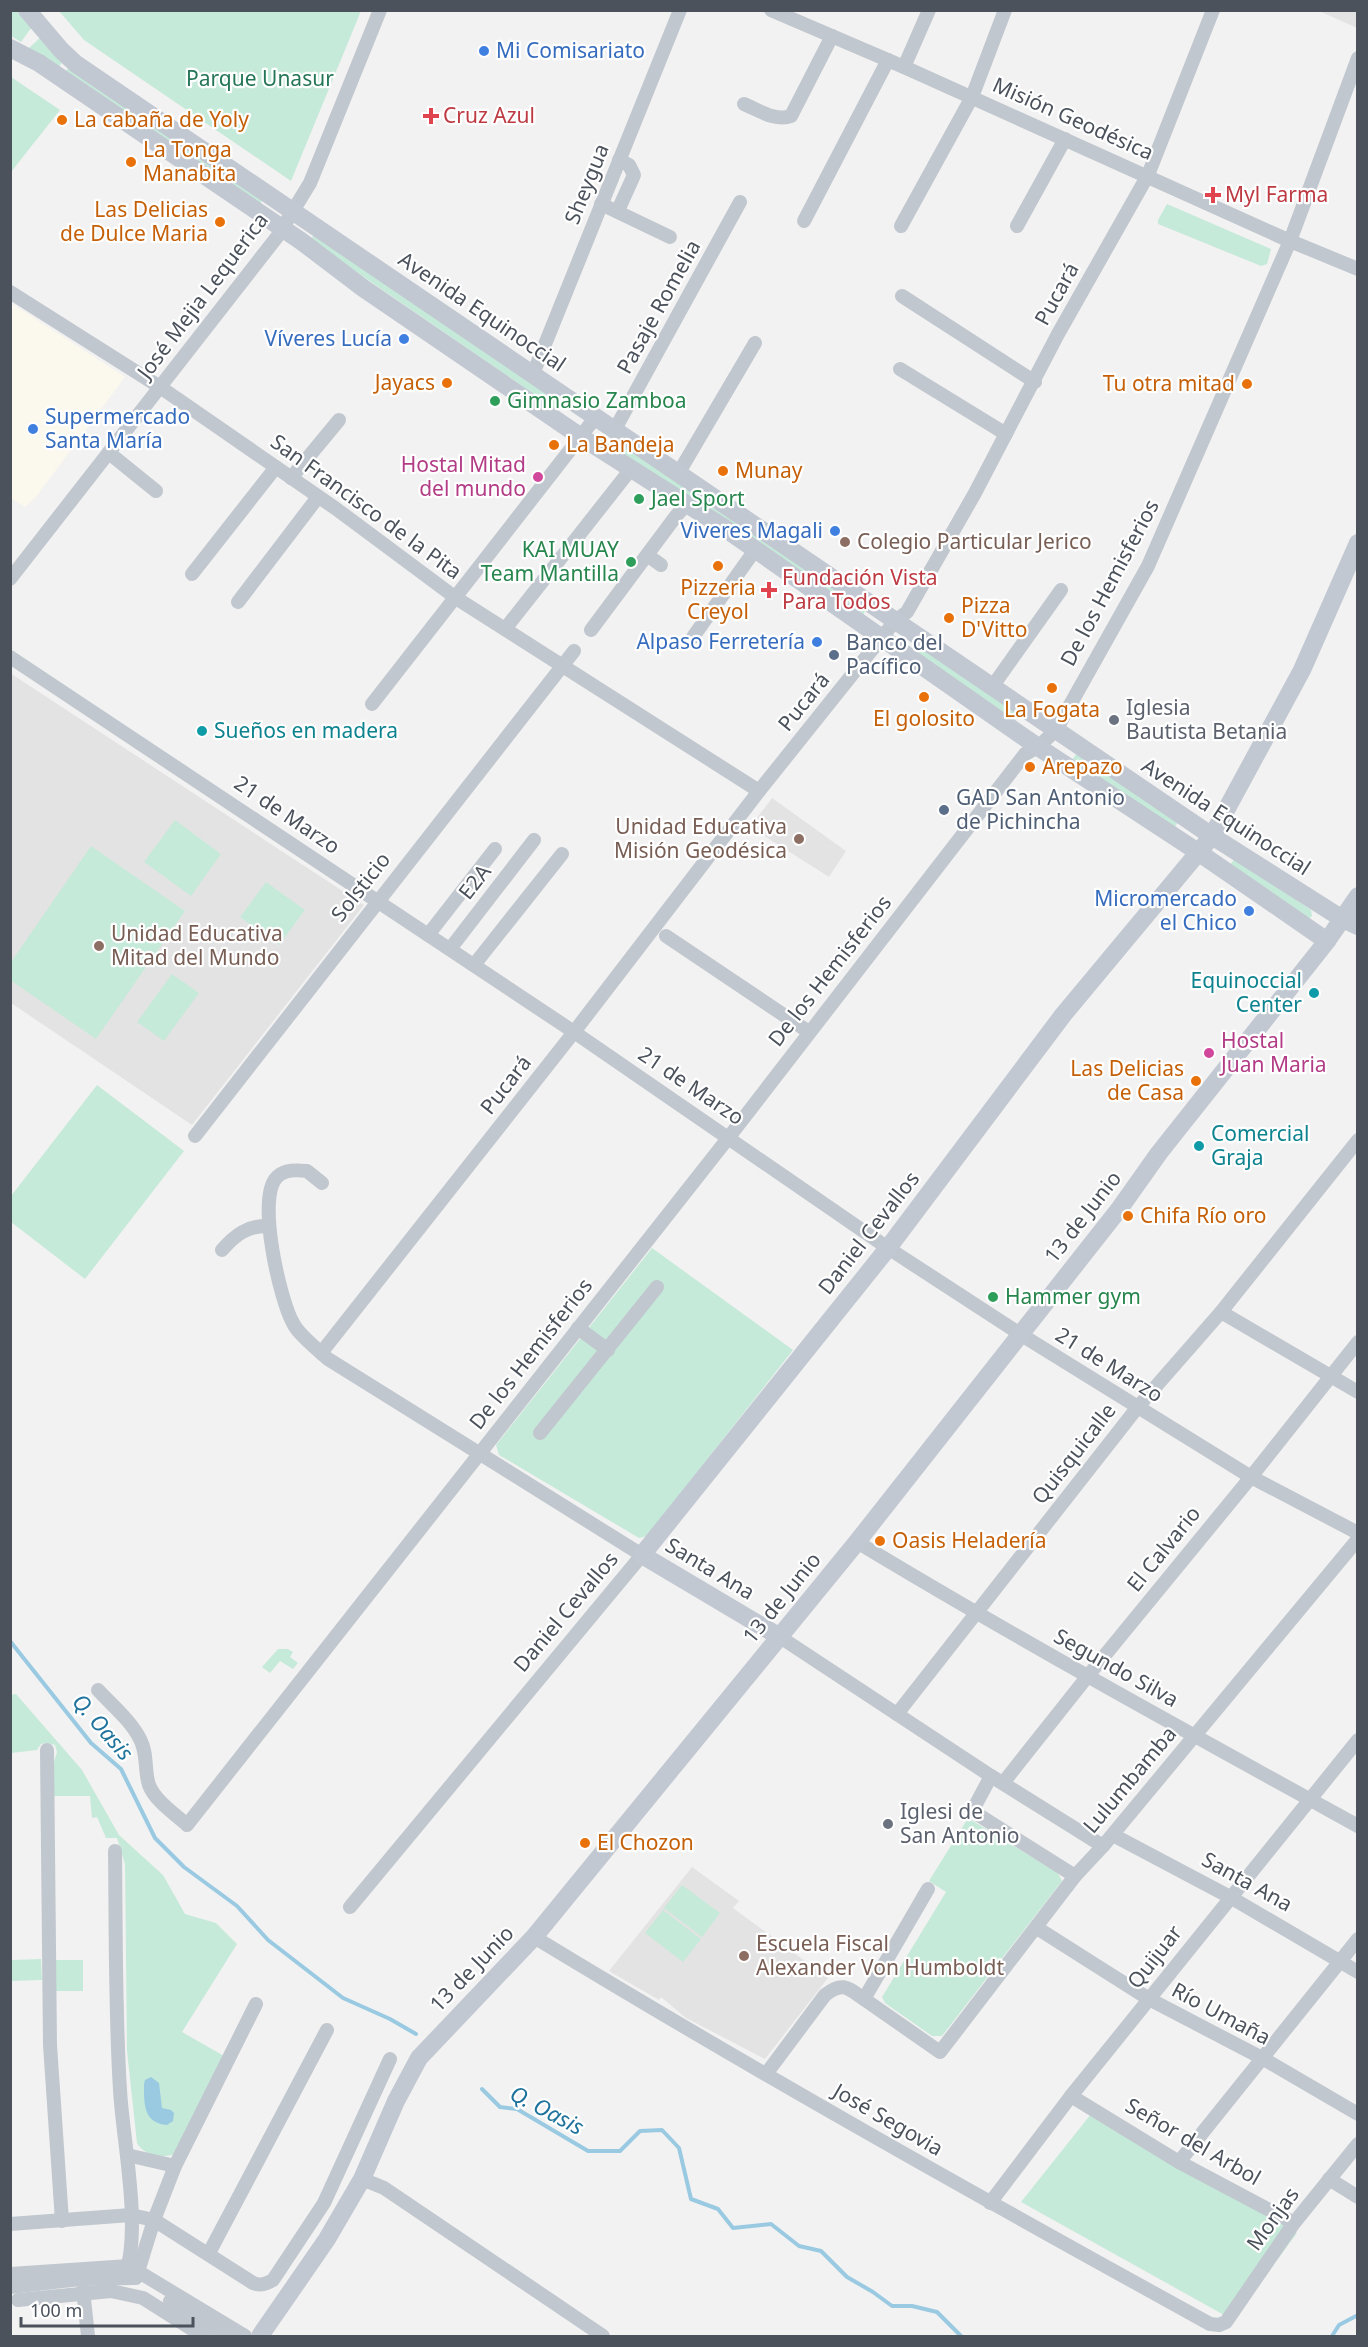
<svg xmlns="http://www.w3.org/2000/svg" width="1368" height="2347" viewBox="0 0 1368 2347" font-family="'Noto Sans',sans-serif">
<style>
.commercial{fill:#fbf8ee}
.education{fill:#e4e3e3}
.green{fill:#c6ead9}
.water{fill:#99cae2}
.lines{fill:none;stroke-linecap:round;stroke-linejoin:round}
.stream{stroke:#99cae2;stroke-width:4}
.street{stroke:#c1c7ce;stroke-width:14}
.secondary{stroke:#c2c8d2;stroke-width:18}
.shop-dot{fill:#3f7fe0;stroke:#fff;stroke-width:2}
.health-dot{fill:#e0444e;stroke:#fff;stroke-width:2}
.food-dot{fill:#e8710a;stroke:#fff;stroke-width:2}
.leisure-dot{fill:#2e9e5b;stroke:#fff;stroke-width:2}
.hotel-dot{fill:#d1479c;stroke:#fff;stroke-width:2}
.education-dot{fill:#8d6e63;stroke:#fff;stroke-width:2}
.service-dot{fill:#5c6f8a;stroke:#fff;stroke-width:2}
.worship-dot{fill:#6b7280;stroke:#fff;stroke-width:2}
.culture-dot{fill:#0f9aa8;stroke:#fff;stroke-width:2}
.labels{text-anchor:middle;stroke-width:4.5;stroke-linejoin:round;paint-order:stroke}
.shop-label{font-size:21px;fill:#366cbe;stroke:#fff;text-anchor:end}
.park-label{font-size:21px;fill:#247656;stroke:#fff}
.health-label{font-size:21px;fill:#be3a42;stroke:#fff;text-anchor:start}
.street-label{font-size:21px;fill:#4b525c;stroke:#fff}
.food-label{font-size:21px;fill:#c56008;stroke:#fff;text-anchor:start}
.leisure-label{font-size:21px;fill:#27864d;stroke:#fff;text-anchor:start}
.hotel-label{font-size:21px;fill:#b23c85;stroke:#fff;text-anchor:end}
.education-label{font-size:21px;fill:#785e54;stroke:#fff;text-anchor:start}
.service-label{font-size:21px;fill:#4e5e75;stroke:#fff;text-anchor:start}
.worship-label{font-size:21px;fill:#5b616d;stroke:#fff;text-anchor:start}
.culture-label{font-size:21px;fill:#0d838f;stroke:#fff;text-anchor:start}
.water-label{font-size:22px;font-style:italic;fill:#1f739c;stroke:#fff}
</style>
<rect width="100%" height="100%" fill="#f3f2f2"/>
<!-- commercial -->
<path class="commercial" d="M11,303L125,377L36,497L25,507L11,498Z"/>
<!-- education -->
<g class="education">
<path d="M1319,11H1357V28Z"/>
<path d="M10,673L364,905L192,1125L11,1003Z"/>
<path d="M772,798L846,851L829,877L750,827Z"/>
<path d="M692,1867L739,1901L733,1908L828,1978L765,2059L686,2018L661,1997L659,2000L609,1971Z"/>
</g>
<!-- green -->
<g class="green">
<path d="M12,11H17L32,27L21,42L11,36Z"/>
<path d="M59,11H361L291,181L84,40Z"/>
<path d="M41,37L64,60L58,68L29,48Z"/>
<path d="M70,66L264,198L260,204L208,167L65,72Z"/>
<path d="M11,77L60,110L11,172Z"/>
<path d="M1167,204L1271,249L1267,264L1261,266L1158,224V220Z"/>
<path d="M315,234L563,403L557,410L310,240Z"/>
<path d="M614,438L866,610L861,618L609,446Z"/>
<path d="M922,647L1019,714L1014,721L917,654Z"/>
<path d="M1077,753L1179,821L1174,828L1072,760Z"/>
<path d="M175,820L221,854L191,896L144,862Z"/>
<path d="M91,846L185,911L96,1039L10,980L11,962Z"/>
<path d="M1235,858L1311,910L1312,916L1308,919L1229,866Z"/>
<path d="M266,882L305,910L279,945L240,917Z"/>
<path d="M172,974L199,993L164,1041L137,1022Z"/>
<path d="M97,1085L184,1151L85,1279L11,1222V1196Z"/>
<path d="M652,1248L793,1350L647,1536L639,1538L499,1455L496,1445Z"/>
<path d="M278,1649H288L293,1652L290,1657L298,1663L293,1669L280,1661L270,1673L262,1667Z"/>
<path d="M16,1694L82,1770L119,1835L163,1875L185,1914L216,1923L237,1944L182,2032L224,2056L174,2154C163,2159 143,2155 137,2143L127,2051L125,1864L117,1838H106L97,1817L92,1818L90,1796H51L54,1762L57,1752L55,1745L47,1743L41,1744L37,1750L11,1753L10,1695Z"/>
<path d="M968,1818L1058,1873L1062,1881L942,2036H932L885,2003L882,1997L946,1892L929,1881Z"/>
<path d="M682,1885L720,1913L702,1937L664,1908Z"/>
<path d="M663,1910L701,1939L683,1962L645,1933Z"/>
<path d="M41,1959L42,1980L11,1981V1960Z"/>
<rect x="55" y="1960" width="28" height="31"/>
<path d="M1091,2114L1297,2233L1233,2320L1021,2202Z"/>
</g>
<!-- water -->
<path class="water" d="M151,2077L159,2083L162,2108L171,2110L174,2113L173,2121L167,2125C143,2123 144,2103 144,2084L145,2080Z"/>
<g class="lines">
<!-- stream -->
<g class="stream">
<path d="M10,1641L91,1743L121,1769L155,1838L184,1867L237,1906L268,1940L343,1998L390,2019L416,2034"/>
<path d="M482,2089L500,2107L517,2109L588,2151H620L640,2131L662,2130L679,2148L691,2199L718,2209L733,2228L771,2224L799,2246L821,2251L847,2277L873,2292L892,2306H912L937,2312L961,2336"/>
<path d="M1332,2336L1339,2325L1358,2315"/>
</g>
<!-- street -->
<g class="street">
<path d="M771,10L904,67L1290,241L1358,269"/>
<path d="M904,67L929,10"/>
<path d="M744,104C758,110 776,122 791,116L832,36"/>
<path d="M619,160L629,165L634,175L620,206"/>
<path d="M601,204L670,237"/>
<path d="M804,221L888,60"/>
<path d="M901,226L972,97L1005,10"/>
<path d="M1017,226L1065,139"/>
<path d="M10,292L160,387L335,508L456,598L759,791"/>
<path d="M902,296L1035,382"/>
<path d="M900,369L1006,434"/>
<path d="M533,374L680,10"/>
<path d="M614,431L740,202"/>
<path d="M109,453L156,491"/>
<path d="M678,474L755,343"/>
<path d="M291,478L339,420"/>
<path d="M647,555L661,565"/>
<path d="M192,574L276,467"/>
<path d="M10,579L277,237L310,183L380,10"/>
<path d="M238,602L318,497"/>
<path d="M505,629L631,469"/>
<path d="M591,630L676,516L686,505"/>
<path d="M693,637L755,550"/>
<path d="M10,657L574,1032L888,1248L1020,1334L1251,1477L1358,1533"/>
<path d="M992,687L1061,590"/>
<path d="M372,704L595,418"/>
<path d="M428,935L495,849"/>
<path d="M666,936L809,1032"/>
<path d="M450,949L534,840"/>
<path d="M474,965L562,854"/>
<path d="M195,1136L574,651"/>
<path d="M322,1183L307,1171C297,1170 285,1169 277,1177C256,1197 280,1300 293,1323C298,1334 318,1350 328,1359L642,1555L350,1907"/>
<path d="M222,1250C235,1235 248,1225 269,1226"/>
<path d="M1221,1312L1358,1392"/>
<path d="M578,1328L608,1350"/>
<path d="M321,1353L574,1032L759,791L895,621L907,612L975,493L1058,334L1148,175L1213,10"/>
<path d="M540,1433L657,1287"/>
<path d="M857,1542C1021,1641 1189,1733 1358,1826"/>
<path d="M780,1637L991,1776L1103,1846"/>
<path d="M98,1690C112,1705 131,1721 140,1739C148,1754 144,1770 149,1785C155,1801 175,1814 187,1825L729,1137L1025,754L1038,747L1056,730L1148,566L1290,241L1358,58"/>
<path d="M897,1714L1137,1408L1221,1312L1358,1140"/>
<path d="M47,1750L50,2045L62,2221"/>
<path d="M991,1776L975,1806L977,1814L1075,1876"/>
<path d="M1003,1783L1087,1677L1251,1477L1358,1342"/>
<path d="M1113,1835L1230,1897L1358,1972"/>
<path d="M115,1851C116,1931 115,2011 120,2090C123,2143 142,2227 125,2277"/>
<path d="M1037,1928L1149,1999L1262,2058L1358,2114"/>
<path d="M534,1937C756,2072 983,2199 1210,2324L1219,2325L1226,2322L1294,2223L1358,2144"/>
<path d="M864,1999L940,2052L1075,1876L1103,1846L1358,1539"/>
<path d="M766,2074L825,1995C843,1981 848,1988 864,1999L928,1889"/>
<path d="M1071,2096L1179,2162L1294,2223"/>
<path d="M127,2155L175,2166"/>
<path d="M1179,2162L1358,1939"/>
<path d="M362,2179L384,2188L603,2336"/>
<path d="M1329,2179L1358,2197"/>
<path d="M990,2203L1071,2096L1358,1740"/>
<path d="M10,2224L131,2215L154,2220L253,2283C261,2286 266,2284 273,2280L324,2203L390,2059"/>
<path d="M209,2253L327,2030"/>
<path d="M10,2274L129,2266L245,2336"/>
<path d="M136,2278L154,2220L175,2166L256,2004"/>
<path d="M10,2287L81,2279L134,2278"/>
<path d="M83,2290L88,2336"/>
<path d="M18,2300L111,2291L143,2298L203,2336"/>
<path d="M170,2301L225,2336"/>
</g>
<!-- secondary -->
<g class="secondary">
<path d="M27,10L61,50L76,64L1212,836L1341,918L1358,926"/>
<path d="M10,48L39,63L301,241L363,288L581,437L723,527L1038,747L1198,852L1327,941"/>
<path d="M780,1637L642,1555L888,1248L1063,1015L1212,836L1302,670L1358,543"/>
<path d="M260,2336L327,2239L362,2179L396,2101L419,2058L534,1937L857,1542L1120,1208L1159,1153L1327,941L1358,896"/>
</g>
</g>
<!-- markers -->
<g class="shop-dot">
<circle cx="484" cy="51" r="6"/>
<circle cx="404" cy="339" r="6"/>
<circle cx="33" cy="429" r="6"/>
<circle cx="835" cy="531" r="6"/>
<circle cx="817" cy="642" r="6"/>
<circle cx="1249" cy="911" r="6"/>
</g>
<g class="health-dot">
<path d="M428 107h6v6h6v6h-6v6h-6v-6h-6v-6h6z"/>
<path d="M1210 186h6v6h6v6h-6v6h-6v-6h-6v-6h6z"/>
<path d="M766 581h6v6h6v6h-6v6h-6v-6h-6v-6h6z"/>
</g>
<g class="food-dot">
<circle cx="62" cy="120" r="6"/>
<circle cx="131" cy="162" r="6"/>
<circle cx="220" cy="222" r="6"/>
<circle cx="447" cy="383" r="6"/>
<circle cx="1247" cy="384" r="6"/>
<circle cx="554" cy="445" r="6"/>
<circle cx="723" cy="471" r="6"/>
<circle cx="718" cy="566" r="6"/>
<circle cx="949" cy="618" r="6"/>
<circle cx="1052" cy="688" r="6"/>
<circle cx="924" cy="697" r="6"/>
<circle cx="1030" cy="767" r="6"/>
<circle cx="1196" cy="1081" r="6"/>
<circle cx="1128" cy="1216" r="6"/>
<circle cx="880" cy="1541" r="6"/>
<circle cx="585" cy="1843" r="6"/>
</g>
<g class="leisure-dot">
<circle cx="495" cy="401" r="6"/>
<circle cx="639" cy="499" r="6"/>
<circle cx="631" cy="562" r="6"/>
<circle cx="993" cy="1297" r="6"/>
</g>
<g class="hotel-dot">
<circle cx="538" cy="477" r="6"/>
<circle cx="1209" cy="1053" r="6"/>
</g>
<g class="education-dot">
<circle cx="845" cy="542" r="6"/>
<circle cx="799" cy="839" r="6"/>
<circle cx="99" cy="946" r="6"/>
<circle cx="744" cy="1956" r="6"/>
</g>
<g class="service-dot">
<circle cx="834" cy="655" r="6"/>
<circle cx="944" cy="810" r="6"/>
</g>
<g class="worship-dot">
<circle cx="1114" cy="720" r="6"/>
<circle cx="888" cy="1824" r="6"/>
</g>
<g class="culture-dot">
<circle cx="202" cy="731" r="6"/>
<circle cx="1314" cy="993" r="6"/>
<circle cx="1199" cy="1146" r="6"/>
</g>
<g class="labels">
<!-- shop labels -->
<g class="shop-label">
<text x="496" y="58" text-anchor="start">Mi Comisariato</text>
<text x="392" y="346">Víveres Lucía</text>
<text x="45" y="424" text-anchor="start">Supermercado<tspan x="45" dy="24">Santa María</tspan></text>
<text x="823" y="538">Viveres Magali</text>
<text x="805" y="649">Alpaso Ferretería</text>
<text x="1237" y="906">Micromercado<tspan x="1237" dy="24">el Chico</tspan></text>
</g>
<!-- park labels -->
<g class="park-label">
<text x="260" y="86">Parque Unasur</text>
</g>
<!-- health labels -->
<g class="health-label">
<text x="443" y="123">Cruz Azul</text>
<text x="1225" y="202">Myl Farma</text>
<text x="782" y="585">Fundación Vista<tspan x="782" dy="24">Para Todos</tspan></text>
</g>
<!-- street labels -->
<g class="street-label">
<text transform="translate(1073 119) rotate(24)" y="7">Misión Geodésica</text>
<text transform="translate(587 184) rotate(-68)" y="7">Sheygua</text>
<text transform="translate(1057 294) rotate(-61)" y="7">Pucará</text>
<text transform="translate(203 296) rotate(-53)" y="7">José Mejia Lequerica</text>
<text transform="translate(659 307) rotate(-61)" y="7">Pasaje Romelia</text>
<text transform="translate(482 312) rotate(34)" y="7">Avenida Equinoccial</text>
<text transform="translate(366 507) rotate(36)" y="7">San Francisco de la Pita</text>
<text transform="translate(1110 583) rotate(-62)" y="7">De los Hemisferios</text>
<text transform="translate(804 702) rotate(-51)" y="7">Pucará</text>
<text transform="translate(287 815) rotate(34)" y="7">21 de Marzo</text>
<text transform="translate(1226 817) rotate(33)" y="7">Avenida Equinoccial</text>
<text transform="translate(475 882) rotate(-52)" y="7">E2A</text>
<text transform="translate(361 887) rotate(-52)" y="7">Solsticio</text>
<text transform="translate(830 971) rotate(-52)" y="7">De los Hemisferios</text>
<text transform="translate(506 1085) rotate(-52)" y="7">Pucará</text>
<text transform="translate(691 1086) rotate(34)" y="7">21 de Marzo</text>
<text transform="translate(1083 1217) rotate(-52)" y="7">13 de Junio</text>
<text transform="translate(869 1233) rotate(-52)" y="7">Daniel Cevallos</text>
<text transform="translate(531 1354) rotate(-52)" y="7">De los Hemisferios</text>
<text transform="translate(1109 1365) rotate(32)" y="7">21 de Marzo</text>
<text transform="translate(1074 1454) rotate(-52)" y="7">Quisquicalle</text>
<text transform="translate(1164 1549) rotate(-51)" y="7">El Calvario</text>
<text transform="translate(710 1569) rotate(31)" y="7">Santa Ana</text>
<text transform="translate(782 1598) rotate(-51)" y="7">13 de Junio</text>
<text transform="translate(566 1612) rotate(-50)" y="7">Daniel Cevallos</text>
<text transform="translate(1116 1668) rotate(29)" y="7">Segundo Silva</text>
<text transform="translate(1130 1780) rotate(-50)" y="7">Lulumbamba</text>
<text transform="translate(1247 1882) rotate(29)" y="7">Santa Ana</text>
<text transform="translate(1155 1957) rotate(-52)" y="7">Quijuar</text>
<text transform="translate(472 1969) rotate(-46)" y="7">13 de Junio</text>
<text transform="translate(1221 2014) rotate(28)" y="7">Río Umaña</text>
<text transform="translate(888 2120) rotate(30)" y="7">José Segovia</text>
<text transform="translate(1193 2142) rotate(30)" y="7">Señor del Arbol</text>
<text transform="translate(1273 2219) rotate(-54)" y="7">Monjas</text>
</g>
<!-- food labels -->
<g class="food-label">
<text x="74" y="127">La cabaña de Yoly</text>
<text x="143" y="157">La Tonga<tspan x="143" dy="24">Manabita</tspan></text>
<text x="208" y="217" text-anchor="end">Las Delicias<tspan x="208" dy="24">de Dulce Maria</tspan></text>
<text x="435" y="390" text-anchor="end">Jayacs</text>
<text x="1235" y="391" text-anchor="end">Tu otra mitad</text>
<text x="566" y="452">La Bandeja</text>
<text x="735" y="478">Munay</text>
<text x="718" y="595" text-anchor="middle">Pizzeria<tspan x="718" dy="24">Creyol</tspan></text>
<text x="961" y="613">Pizza<tspan x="961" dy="24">D'Vitto</tspan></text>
<text x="1052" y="717" text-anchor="middle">La Fogata</text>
<text x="924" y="726" text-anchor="middle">El golosito</text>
<text x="1042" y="774">Arepazo</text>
<text x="1184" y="1076" text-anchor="end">Las Delicias<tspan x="1184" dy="24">de Casa</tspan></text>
<text x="1140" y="1223">Chifa Río oro</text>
<text x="892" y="1548">Oasis Heladería</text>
<text x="597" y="1850">El Chozon</text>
</g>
<!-- leisure labels -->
<g class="leisure-label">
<text x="507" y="408">Gimnasio Zamboa</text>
<text x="651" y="506">Jael Sport</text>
<text x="619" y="557" text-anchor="end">KAI MUAY<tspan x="619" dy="24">Team Mantilla</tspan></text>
<text x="1005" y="1304">Hammer gym</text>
</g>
<!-- hotel labels -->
<g class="hotel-label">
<text x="526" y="472">Hostal Mitad<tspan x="526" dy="24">del mundo</tspan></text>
<text x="1221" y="1048" text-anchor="start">Hostal<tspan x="1221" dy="24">Juan Maria</tspan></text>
</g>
<!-- education labels -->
<g class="education-label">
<text x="857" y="549">Colegio Particular Jerico</text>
<text x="787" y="834" text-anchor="end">Unidad Educativa<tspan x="787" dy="24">Misión Geodésica</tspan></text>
<text x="111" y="941">Unidad Educativa<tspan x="111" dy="24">Mitad del Mundo</tspan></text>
<text x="756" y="1951">Escuela Fiscal<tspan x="756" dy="24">Alexander Von Humboldt</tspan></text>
</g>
<!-- service labels -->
<g class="service-label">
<text x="846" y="650">Banco del<tspan x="846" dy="24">Pacífico</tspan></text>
<text x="956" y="805">GAD San Antonio<tspan x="956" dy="24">de Pichincha</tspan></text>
</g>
<!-- worship labels -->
<g class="worship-label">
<text x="1126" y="715">Iglesia<tspan x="1126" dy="24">Bautista Betania</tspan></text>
<text x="900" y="1819">Iglesi de<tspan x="900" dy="24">San Antonio</tspan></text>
</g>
<!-- culture labels -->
<g class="culture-label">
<text x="214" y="738">Sueños en madera</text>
<text x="1302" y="988" text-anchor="end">Equinoccial<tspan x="1302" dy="24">Center</tspan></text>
<text x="1211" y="1141">Comercial<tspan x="1211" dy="24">Graja</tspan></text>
</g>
<!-- water labels -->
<g class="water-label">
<text transform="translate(103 1727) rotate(49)" y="8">Q. Oasis</text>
<text transform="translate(547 2110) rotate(28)" y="8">Q. Oasis</text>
</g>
</g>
<!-- border -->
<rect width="1368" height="2347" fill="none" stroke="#4b525c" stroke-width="24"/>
<!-- scale -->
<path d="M21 2317v9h172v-9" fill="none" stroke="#4b525c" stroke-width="3"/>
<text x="30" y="2317" font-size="18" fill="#4b525c" stroke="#ffffff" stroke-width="4.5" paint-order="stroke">100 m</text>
</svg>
